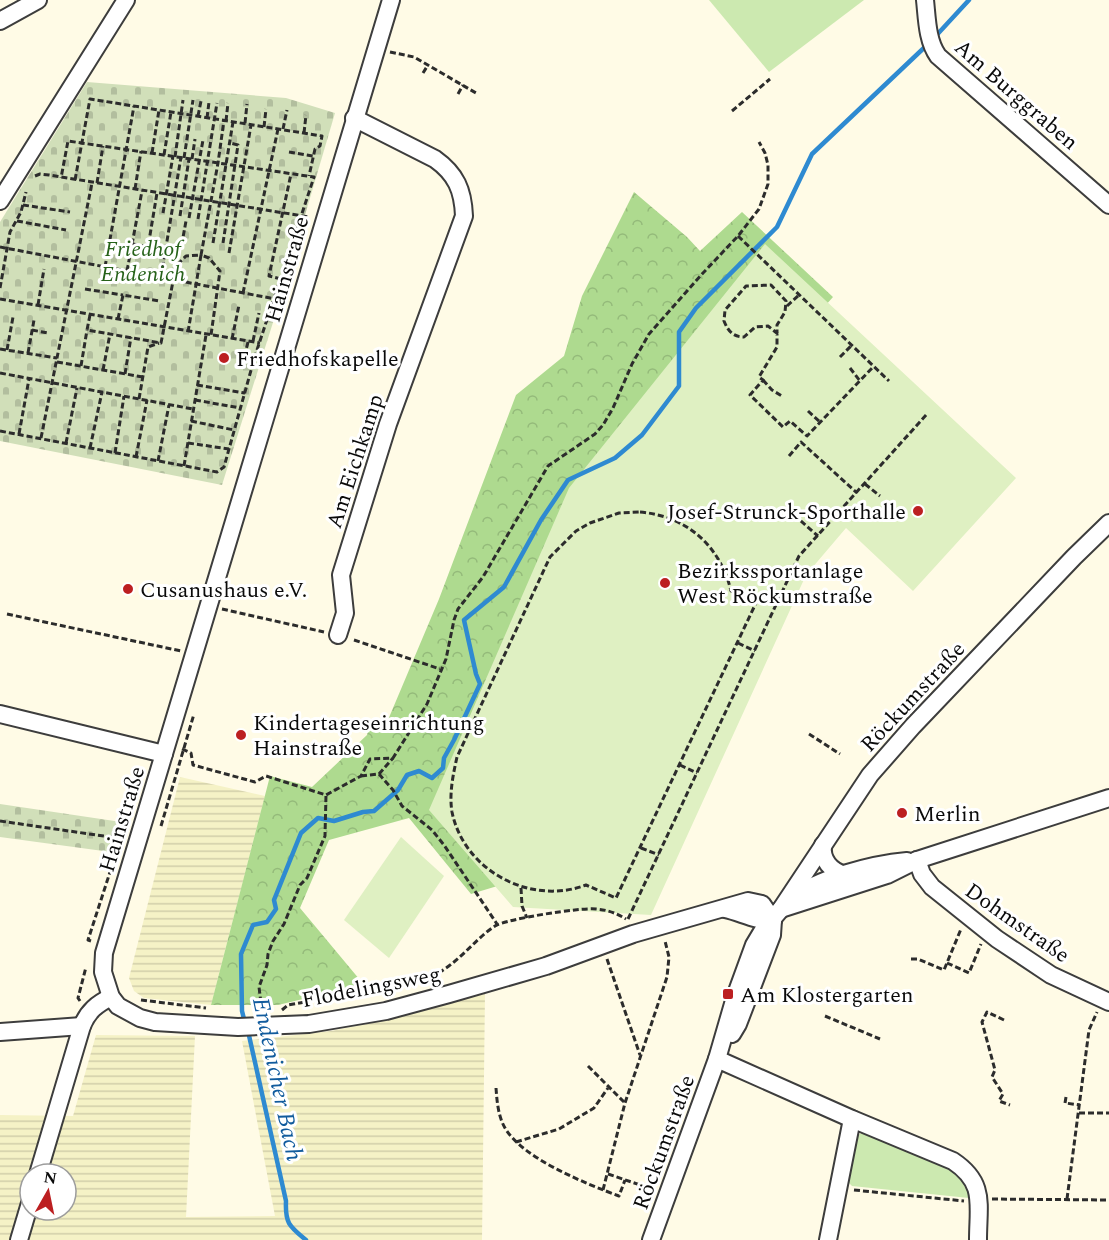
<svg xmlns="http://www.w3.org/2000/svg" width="1109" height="1240" viewBox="0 0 1109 1240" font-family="Spectral,serif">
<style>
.farmland{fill:url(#farmland-rules);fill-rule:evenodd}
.grass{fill:#cce9b0}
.forest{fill:url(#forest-crowns)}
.cemetery{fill:url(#cemetery-stones)}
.pitch{fill:#dff0c2}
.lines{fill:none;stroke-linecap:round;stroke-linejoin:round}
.stream{stroke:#2e8ad1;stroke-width:4.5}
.minor-casing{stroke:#3d3d3d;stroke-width:20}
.path{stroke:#2c2c2c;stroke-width:3;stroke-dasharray:6 3;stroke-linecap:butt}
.minor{stroke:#fff;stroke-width:16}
.poi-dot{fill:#bc1f21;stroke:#fff;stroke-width:2}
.labels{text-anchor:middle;stroke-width:6;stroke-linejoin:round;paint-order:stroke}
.street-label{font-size:22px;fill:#0a0a0a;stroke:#fff}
.park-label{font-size:22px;font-style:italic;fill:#266219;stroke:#fff}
.poi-label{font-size:22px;fill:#0a0a0a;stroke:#fff;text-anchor:start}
.water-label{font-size:24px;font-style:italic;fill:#115b9d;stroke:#fff}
</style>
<defs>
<pattern id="farmland-rules" width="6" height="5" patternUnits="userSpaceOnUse" patternTransform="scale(1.5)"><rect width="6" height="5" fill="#f5f2c6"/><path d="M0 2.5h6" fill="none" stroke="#d1cea9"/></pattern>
<pattern id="forest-crowns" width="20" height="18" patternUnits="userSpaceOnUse" patternTransform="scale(1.5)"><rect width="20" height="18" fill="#aeda8f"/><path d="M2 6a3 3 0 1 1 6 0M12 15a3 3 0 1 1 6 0" fill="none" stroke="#94ba7a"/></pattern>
<pattern id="cemetery-stones" width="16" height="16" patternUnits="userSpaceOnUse" patternTransform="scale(1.5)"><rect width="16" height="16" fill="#d1dfb9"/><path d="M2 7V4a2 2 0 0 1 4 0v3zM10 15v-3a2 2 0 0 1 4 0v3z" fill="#b2be9e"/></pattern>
</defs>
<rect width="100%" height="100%" fill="#fffbe6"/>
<!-- farmland -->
<g class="farmland">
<path d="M180,777L265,796L211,1005L144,998L134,991L129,978Z"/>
<path d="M485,994L482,1240H0V1115L73,1116L96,1035L195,1036L186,1217L275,1216L242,1041L331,1031L372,1023ZM30,1174H66V1210H30Z"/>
</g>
<!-- grass -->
<g class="grass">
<path d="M709,0H864L769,72Z"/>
<path d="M864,1132L945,1166C957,1174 968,1183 969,1198L852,1186L846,1180L856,1136Z"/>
</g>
<!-- forest -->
<path class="forest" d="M634,192L687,237L700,251L742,212L833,297L817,315L504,884L471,894L409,818L329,840L300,908L360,980L353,987L278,1005H211L270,776L312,787L367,735L370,723L385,727L439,599L516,395L564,356L582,296Z"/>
<!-- cemetery -->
<g class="cemetery">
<path d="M87,82L286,98L335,113L280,300L222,485L0,441V222Z"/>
<path d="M0,804L128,823L118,853L0,837Z"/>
</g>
<!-- pitch -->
<g class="pitch">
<path d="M765,244L1016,478L913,591L846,528L806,575L651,915L513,907L429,810L569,488Z"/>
<path d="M401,837L444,876L389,958L344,920Z"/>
</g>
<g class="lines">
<!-- stream -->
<g class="stream">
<path d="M933,39L969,0"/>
<path d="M245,1023L242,1011L241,954L253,925L267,922L276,909L274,900L301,833L318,818L334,821L363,812L374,811L398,790L407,775L419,771L432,778L443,768L444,758L454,740L480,684L476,674L464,620L504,587L541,520L568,480L615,458L642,435L679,386V332L696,308L777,227L812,154L927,45"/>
<path d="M248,1031L286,1201C285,1223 289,1226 306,1240"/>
</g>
<defs>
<g id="minor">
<path d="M391,0L104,953L103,972L111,997L118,1006L140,1018L155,1022L238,1027L309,1024L386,1011L449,994L546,966L633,934L748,901L762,904L773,920"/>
<path d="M925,0C927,18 927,41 938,56L1109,205"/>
<path d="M0,21L38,0"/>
<path d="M0,201L126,0"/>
<path d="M338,635L345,613L341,575L388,424L464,216C463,190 456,174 435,159L354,118"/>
<path d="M0,714L164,754"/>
<path d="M823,845C821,860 831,871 845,875"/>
<path d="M917,860L922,874L932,887L997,939L1051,975L1109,1002"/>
<path d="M791,900C816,878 874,864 907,861"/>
<path d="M725,909C743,913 755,921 773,920"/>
<path d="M781,909L887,875L917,860L1109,798"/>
<path d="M0,1032L82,1026"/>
<path d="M732,1034L738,1024L772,935L773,920"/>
<path d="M717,1059L852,1119L953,1161C986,1183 978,1204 978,1240"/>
<path d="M38,1174L82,1026C88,1011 97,1004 111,997"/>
<path d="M19,1240L30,1203"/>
<path d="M651,1240L717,1059L735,997L754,945L763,930L781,909L870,775L913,726L1074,557L1109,523"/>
<path d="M828,1240L852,1119"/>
</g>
</defs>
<!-- minor casing -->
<use href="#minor" class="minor-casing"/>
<!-- path -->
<g class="path">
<path d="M390,52L414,57L476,93"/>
<path d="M423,73L428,65"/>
<path d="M458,94L463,85"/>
<path d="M732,111L770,79"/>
<path d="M198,116L201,101"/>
<path d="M207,118L209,102"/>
<path d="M226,121L228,103"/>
<path d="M245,123L247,104"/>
<path d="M264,127L266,109"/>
<path d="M283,129L287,110"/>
<path d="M304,133L306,115"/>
<path d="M289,152L313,156"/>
<path d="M152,153L159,110"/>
<path d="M164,155L171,112"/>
<path d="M175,157L183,100"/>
<path d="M184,158L193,100"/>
<path d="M192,159L195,139"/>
<path d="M35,176L40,174L49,175L309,217"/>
<path d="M75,180L90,99L322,136L320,146L315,149L309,176"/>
<path d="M97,183L103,146"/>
<path d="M135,189L141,151"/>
<path d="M23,205L70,212"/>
<path d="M163,213L173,156"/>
<path d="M180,216L189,159"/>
<path d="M189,218L203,140"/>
<path d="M198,219L217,103"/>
<path d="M17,221L66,230"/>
<path d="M738,236L889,381"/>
<path d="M213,243L233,122"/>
<path d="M223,243L238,145L230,143"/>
<path d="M133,244L148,247L157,193"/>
<path d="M0,247L286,301"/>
<path d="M229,253L251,125"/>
<path d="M166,255L172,249L182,243L186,221"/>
<path d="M105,267L134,106"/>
<path d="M127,271L142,191"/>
<path d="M161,277L181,157"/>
<path d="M281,279L269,276L291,174"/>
<path d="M0,288L10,232L21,212L26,192"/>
<path d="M85,289L123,295"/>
<path d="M243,293L278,129"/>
<path d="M0,299L260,343"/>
<path d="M38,305L44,269"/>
<path d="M787,306L799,295"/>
<path d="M90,315L87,330L161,343L176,266L186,256L201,255L218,163L224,120"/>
<path d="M118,319L123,295L159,301"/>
<path d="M32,330L48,333"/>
<path d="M188,332L201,255L209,258L220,271L211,335"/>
<path d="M778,334L768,326L755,327L744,337C733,337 728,331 724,321L725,310L746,286L771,285L786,301L785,312L777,325V347L759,377L763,380L750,395L783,427L790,421L807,436L874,366"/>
<path d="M232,339L239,305"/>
<path d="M253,341L259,313"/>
<path d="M248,342L245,354L267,359"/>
<path d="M0,349L57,358"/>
<path d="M7,350L13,317"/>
<path d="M28,353L34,320"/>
<path d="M840,357L852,345"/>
<path d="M57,362L143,377"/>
<path d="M81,366L87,330"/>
<path d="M850,368L860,381"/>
<path d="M103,370L110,334"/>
<path d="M0,373L193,409"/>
<path d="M125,374L131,337"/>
<path d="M763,380L772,390L782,396"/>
<path d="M197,385L245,393"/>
<path d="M139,399L148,347L159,343"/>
<path d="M195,400L240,408"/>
<path d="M808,411L820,422"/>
<path d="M191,421L234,430"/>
<path d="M0,431L217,472L224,467L255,356L314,177L68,141L61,178"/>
<path d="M19,434L29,379"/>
<path d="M41,438L92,183"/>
<path d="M66,443L77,388"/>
<path d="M188,443L229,449"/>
<path d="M90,448L102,392"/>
<path d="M115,453L124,396"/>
<path d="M789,456L801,442L857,493"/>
<path d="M136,457L147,400"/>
<path d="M158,461L169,405"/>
<path d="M184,466L206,335"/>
<path d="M865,484L880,496"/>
<path d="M640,512C686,516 720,545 731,591L756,603L616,898L586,885C531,906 464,871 452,812C449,794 453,775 457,757L550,557L576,531L590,523L619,513Z"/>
<path d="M794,515L818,536"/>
<path d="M222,609L324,632"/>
<path d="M7,614L181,651"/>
<path d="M354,640L440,669"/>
<path d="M738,643L755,651"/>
<path d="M809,734L840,754"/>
<path d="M182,749L191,753L193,765L255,782L266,776L326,795L361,776L370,759L393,758L427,704L446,659L454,620L458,609L483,577L548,466L595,434L603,425L613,408L632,364L649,334L703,273L738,236L759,209L768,184V165L765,153L759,142"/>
<path d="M680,765L697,773"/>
<path d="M379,774L393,758"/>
<path d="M361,776L379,774L393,790L402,806L432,830L444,845L497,924"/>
<path d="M0,821L124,839"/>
<path d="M161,826L194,714"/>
<path d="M641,848L659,855"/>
<path d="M521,888L522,906L527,918"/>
<path d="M628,919L799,556L927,414"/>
<path d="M91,941L88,940L112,866"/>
<path d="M607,959L640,1055"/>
<path d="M911,959H918L944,970L961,929"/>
<path d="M947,963L969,973L981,944"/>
<path d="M141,1000L206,1008"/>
<path d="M80,1001L78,998L86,967"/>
<path d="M282,1010L288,1005L346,995L415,979C448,979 470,942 495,926C506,919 582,907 596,909C608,910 616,913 626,919"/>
<path d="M258,1011L261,1003L259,987L267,965L268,954L273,941L284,924L300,885L307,878L325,836L326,795"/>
<path d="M825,1016L880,1039"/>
<path d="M1004,1020L987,1012L982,1022L995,1070L992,1077L1003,1094L999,1101L1010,1105"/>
<path d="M588,1066L625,1103"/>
<path d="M496,1088C497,1101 498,1116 505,1128C523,1159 587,1184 619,1196L625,1180"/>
<path d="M1066,1097L1065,1103L1080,1105"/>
<path d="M1079,1113H1109"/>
<path d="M516,1142L559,1129L594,1108L608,1088"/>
<path d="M608,1174L652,1189"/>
<path d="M603,1190L625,1103L667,977L669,957L665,941"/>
<path d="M854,1190L964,1201"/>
<path d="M992,1199L1109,1200"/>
<path d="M1067,1199L1089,1030L1097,1012"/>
</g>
<!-- minor -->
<use href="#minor" class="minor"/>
</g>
<!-- markers -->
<g class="poi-dot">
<circle cx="224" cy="358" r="6"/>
<circle cx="918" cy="511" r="6"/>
<circle cx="665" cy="583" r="6"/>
<circle cx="128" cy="589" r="6"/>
<circle cx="241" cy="735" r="6"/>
<circle cx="902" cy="813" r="6"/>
<rect x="722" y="988" width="12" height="12" rx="3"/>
</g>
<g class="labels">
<!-- street labels -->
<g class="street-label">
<text transform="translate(1017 94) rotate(41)" y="8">Am Burggraben</text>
<text transform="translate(286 269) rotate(-74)" y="8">Hainstraße</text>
<text transform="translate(354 461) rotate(-72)" y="8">Am Eichkamp</text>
<text transform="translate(912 696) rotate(-47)" y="8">Röckumstraße</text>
<text transform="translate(121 819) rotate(-73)" y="8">Hainstraße</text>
<text transform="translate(1018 922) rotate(35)" y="8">Dohmstraße</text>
<text transform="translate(371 986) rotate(-11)" y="8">Flodelingsweg</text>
<text transform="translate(663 1142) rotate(-70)" y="8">Röckumstraße</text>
</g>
<!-- park labels -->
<g class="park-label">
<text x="143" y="256">Friedhof<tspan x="143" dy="25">Endenich</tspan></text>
</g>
<!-- poi labels -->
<g class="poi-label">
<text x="236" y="366">Friedhofskapelle</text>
<text x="906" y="519" text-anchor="end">Josef-Strunck-Sporthalle</text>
<text x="677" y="578">Bezirkssportanlage<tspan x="677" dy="25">West Röckumstraße</tspan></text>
<text x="140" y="597">Cusanushaus e.V.</text>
<text x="253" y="730">Kindertageseinrichtung<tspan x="253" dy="25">Hainstraße</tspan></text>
<text x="914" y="821">Merlin</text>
<text x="740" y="1002">Am Klostergarten</text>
</g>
<!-- water labels -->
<g class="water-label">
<text transform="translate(278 1079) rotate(78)" y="8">Endenicher Bach</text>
</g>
</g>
<!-- north arrow -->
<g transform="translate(48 1192) rotate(9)"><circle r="28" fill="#ffffff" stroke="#9d9d9d" stroke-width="1.5"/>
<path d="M0-4.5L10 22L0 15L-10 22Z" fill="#bc1f21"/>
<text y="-9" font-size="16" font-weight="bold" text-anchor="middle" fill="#0a0a0a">N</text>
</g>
</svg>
